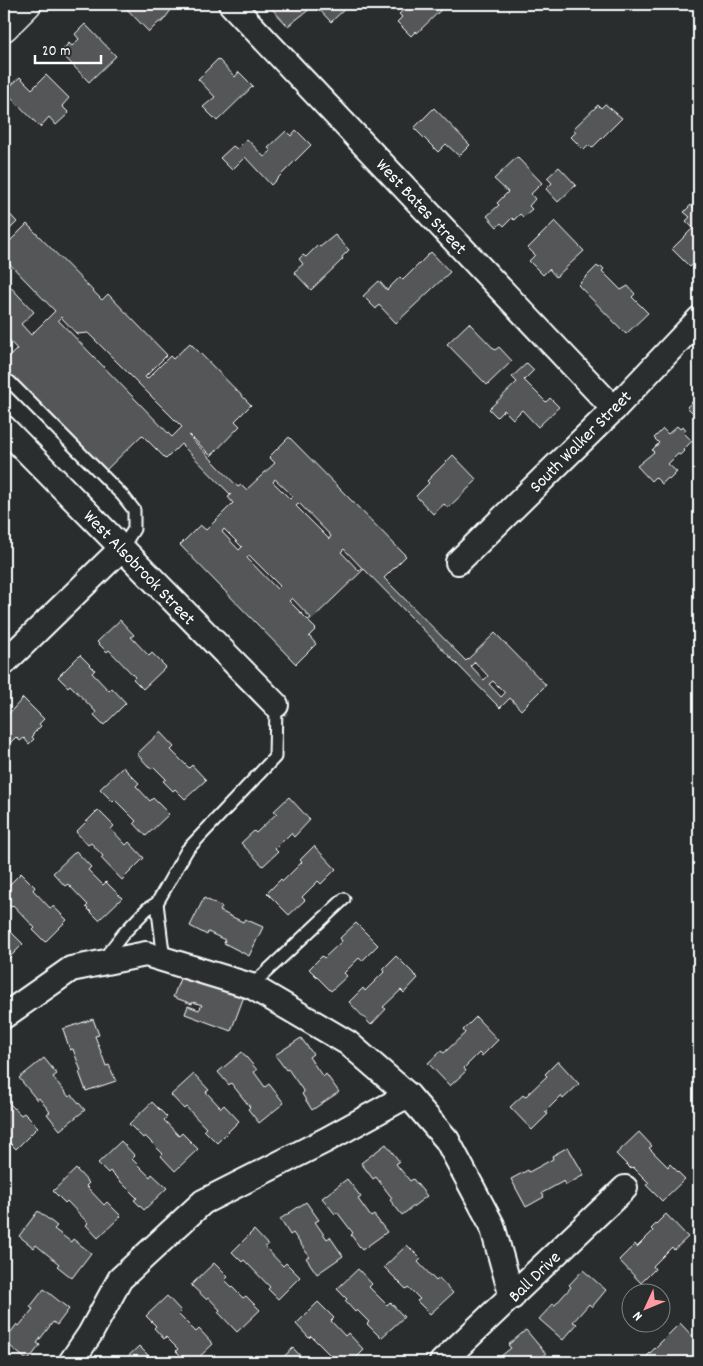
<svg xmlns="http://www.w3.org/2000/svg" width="703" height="1366" viewBox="0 0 703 1366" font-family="Dekko,sans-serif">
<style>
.building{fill:#555758;stroke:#fff;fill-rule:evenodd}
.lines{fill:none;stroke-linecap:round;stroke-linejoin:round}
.lane-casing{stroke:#fff;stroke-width:15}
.street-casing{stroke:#fff;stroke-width:28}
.secondary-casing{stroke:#fff;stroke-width:31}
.lane{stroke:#2a2d2e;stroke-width:11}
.street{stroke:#2a2d2e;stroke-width:24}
.secondary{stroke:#2a2d2e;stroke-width:28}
.labels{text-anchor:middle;stroke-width:5;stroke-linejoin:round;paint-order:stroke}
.street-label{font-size:18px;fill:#fff;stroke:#2a2d2e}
</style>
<rect width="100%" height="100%" fill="#2a2d2e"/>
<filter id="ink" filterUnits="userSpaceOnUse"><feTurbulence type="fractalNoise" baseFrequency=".02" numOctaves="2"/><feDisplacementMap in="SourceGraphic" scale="10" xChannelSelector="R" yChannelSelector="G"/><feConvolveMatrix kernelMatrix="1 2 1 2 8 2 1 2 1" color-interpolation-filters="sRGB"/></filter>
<g filter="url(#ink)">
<!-- building -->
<g class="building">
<path d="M122,4H167L171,10L162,22H159L149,32Z"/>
<path d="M272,4H350L331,22L315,5L288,26L270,7Z"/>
<path d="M410,4H447L417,33L416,31L411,36L397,22L402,17L399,14Z"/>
<path d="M85,24L116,56L89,82L60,52L69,43L72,46L79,39L75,34Z"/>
<path d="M218,59L235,77L239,72L253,86L217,121L203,107L215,97L198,79Z"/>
<path d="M46,75L69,98L62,106L69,113L56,125L49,117L40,127L5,91L20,77L32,89Z"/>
<path d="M605,104L622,118L592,148L589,145L584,150L571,137L576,132L573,129L598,105L601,108Z"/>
<path d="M434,108L470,145L459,156L446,144L438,152L414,128Z"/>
<path d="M296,130L311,145L271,185L245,157L232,170L220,158L233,146L237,149L247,139L264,157L271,151L268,148L286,131L291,136Z"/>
<path d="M517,157L542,183L531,194L535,199L529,206L532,209L523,217L520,214L514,220L512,218L504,226L501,223L497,227L487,216L499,205L497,203L508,192L494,179Z"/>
<path d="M559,167L576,185L558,202L546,189L552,183L547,178Z"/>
<path d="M691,205L697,211L699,208V258L690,267L672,249L693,228L686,221L690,217L684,212Z"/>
<path d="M4,208L17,222L4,235Z"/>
<path d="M555,221L584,251L556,277L549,269L543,275L529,261L535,255L528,248Z"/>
<path d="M27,224L102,300L108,294L167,355L145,377L147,379L170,356L173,359L190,343L251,405L235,421L240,426L211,456L190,435L189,436L238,487L241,485L246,490L275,463L269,457L289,437L406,556L384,578L466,661L495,633L546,685L521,710L510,698L500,708L364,569L309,622L316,629L309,636L316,644L296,664L180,545L200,525L206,530L233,503L228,497L231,495L181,444L166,459L142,435L104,472L4,370V362L17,349L6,337L4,340V280L34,312L21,324L31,335L55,311L4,258V242L6,245ZM61,317L77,334L88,333L182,427L172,437L58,320ZM275,479L293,496L290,499L273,482ZM299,503L331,536L329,539L296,506ZM224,529L242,547L239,550L222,532ZM344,549L362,568L359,571L341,552ZM249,555L280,586L277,589L247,558ZM292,598L311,618L308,620L289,601ZM475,662L488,676L484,680L471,666ZM493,681L505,693L501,697L489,684Z"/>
<path d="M335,235L349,250L342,257L343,259L311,290L294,272L303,264L299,259L303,255L306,257L318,245L320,247Z"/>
<path d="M431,252L450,272L396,323L379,305L376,309L363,296L379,281L387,290L400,277L403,280Z"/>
<path d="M597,266L599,268L601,266L604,269L602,271L621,290L628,286L635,294L632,297L648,313L626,334L578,285Z"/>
<path d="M469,323L495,350L499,347L512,361L487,385L447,344Z"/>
<path d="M527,363L534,370L524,380L546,402L550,398L559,407L538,427L522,410L513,419L504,410L497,417L489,409L517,382L512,377Z"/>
<path d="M699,390V419L687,407L695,399L693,396Z"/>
<path d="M677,426L680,429L683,426L686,430L683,432L692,441L683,450L684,451L680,455L678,454L668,464L677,472L669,480L668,478L662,484L655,477L651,481L637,466L654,452L652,450L659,443L654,438L663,429L668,434Z"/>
<path d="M453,455L477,480L448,508L444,504L433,514L416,496L429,483L427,481Z"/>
<path d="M120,620L134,635L131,637L149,656L152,653L166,667L143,689L133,679L135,677L109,650L107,652L97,642Z"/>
<path d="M80,655L95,670L92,673L109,691L112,688L126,703L104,725L94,715L96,712L70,685L68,687L58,677Z"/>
<path d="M23,698L44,719L39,724L41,726L33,734L34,735L32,737L34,739L29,744L24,738L20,741L16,737L10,743L4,736V719Z"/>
<path d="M160,732L174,747L171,750L189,768L192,765L206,780L185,799L175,789L173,791L163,781L166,779L154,767L151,769L137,754Z"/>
<path d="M123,767L139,783L136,786L150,801L153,798L169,814L146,836L134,823L136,821L115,800L113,802L100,789Z"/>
<path d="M289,797L310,820L294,837L291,833L275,849L278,852L263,866L241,843L254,831L256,833L277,813L274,811Z"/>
<path d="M98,810L114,826L111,829L126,845L129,842L144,858L122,880L101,858L103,856L91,843L88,845L76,832Z"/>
<path d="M314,846L336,869L321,884L318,881L302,897L305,900L289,915L267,893L281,879L283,881L302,862L300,860Z"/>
<path d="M76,851L91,867L88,870L103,885L106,882L122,898L99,920L86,907L88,905L68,884L65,886L53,873Z"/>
<path d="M21,873L35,887L33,890L50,908L53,906L67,920L45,942L33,930L35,928L13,905L11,907L4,900V890Z"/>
<path d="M204,898L222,907L220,911L243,922L245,919L263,927L249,956L224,943L225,940L208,932L207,935L190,926Z"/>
<path d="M356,923L378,945L362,961L359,958L344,973L347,976L331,991L309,969L322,956L324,958L342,941L340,938Z"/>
<path d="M7,928L23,944L4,963V931Z"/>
<path d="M396,956L418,978L404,993L401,990L383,1007L386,1009L371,1025L349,1002L363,988L365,991L385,971L383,969Z"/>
<path d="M184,968L246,991L231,1031L185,1014L188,1006L199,1010L202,1005L193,1002L192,1004L173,997Z"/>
<path d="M476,1017L498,1040L482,1056L479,1053L464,1068L466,1071L450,1086L428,1063L441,1051L444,1053L465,1033L463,1030Z"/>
<path d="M93,1019L99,1035L95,1036L106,1066L109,1065L116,1081L86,1091L79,1072L81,1071L73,1049L70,1050L63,1029Z"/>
<path d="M301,1038L313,1054L309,1057L323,1077L326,1074L339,1092L312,1110L302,1094L304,1092L288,1069L286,1070L275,1055Z"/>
<path d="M242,1052L257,1070L254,1072L265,1087L269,1084L284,1103L259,1123L248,1109L250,1107L231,1083L229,1085L218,1072Z"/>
<path d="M44,1058L57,1074L53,1077L69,1097L72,1095L85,1110L60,1130L47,1114L50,1112L39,1098L37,1100L19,1078Z"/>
<path d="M558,1061L579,1084L563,1099L561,1096L545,1112L548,1114L532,1130L510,1107L523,1095L525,1097L547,1076L545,1074Z"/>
<path d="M194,1074L209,1090L206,1092L221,1108L224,1105L239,1121L217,1143L204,1130L206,1128L186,1107L184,1109L171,1095Z"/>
<path d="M4,1091L7,1095L4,1098L21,1115L24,1113L38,1127L16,1149L4,1137L5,1134L4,1132Z"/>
<path d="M152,1102L167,1117L164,1120L179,1136L182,1133L198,1149L175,1171L161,1156L163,1154L145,1136L143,1138L129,1124Z"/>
<path d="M639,1132L652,1146L649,1148L668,1167L670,1164L685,1179L662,1201L646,1185L649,1183L633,1167L631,1169L616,1154Z"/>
<path d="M121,1141L135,1156L132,1159L150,1177L152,1174L167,1188L144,1210L134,1200L137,1198L110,1171L108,1173L98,1163Z"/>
<path d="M386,1144L399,1161L396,1164L410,1181L413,1179L427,1196L402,1215L390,1200L392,1198L376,1177L373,1179L361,1163Z"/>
<path d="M568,1147L584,1175L566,1185L564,1181L542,1193L544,1197L526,1207L511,1179L528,1170L529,1172L553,1159L552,1156Z"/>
<path d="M76,1169L89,1183L86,1186L104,1205L107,1202L121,1216L98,1238L86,1225L88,1223L67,1201L65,1203L53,1191Z"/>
<path d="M347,1179L361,1197L358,1199L371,1217L374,1215L387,1232L362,1250L351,1235L353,1233L337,1212L335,1214L322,1198Z"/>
<path d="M306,1202L319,1220L315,1222L327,1239L330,1237L343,1256L317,1274L306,1258L309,1256L293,1233L290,1235L280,1219Z"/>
<path d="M38,1211L57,1226L54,1229L71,1242L73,1239L91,1253L72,1278L57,1266L59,1264L36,1245L34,1248L19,1236Z"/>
<path d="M666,1214L688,1237L674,1250L672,1247L653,1266L655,1269L641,1283L619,1260L635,1244L637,1247L653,1231L651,1229Z"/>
<path d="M254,1230L268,1245L265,1247L283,1266L286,1263L300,1277L278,1299L268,1289L270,1287L244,1260L242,1262L232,1252Z"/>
<path d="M407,1245L421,1259L418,1262L436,1281L439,1278L453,1293L430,1314L417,1301L420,1299L408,1287L406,1289L384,1267Z"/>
<path d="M214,1263L228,1277L225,1280L243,1298L246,1296L260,1310L237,1332L218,1312L220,1310L208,1297L206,1299L191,1285Z"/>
<path d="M358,1269L372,1284L369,1287L387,1305L390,1302L404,1317L381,1338L367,1324L369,1322L357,1310L355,1312L345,1301L347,1299L337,1289Z"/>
<path d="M583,1270L606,1290L592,1307L589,1304L573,1322L577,1324L563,1340L539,1319L553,1304L555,1305L571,1287L569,1285Z"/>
<path d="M44,1289L69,1309L57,1325L53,1322L37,1343L40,1345L28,1361L4,1341L17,1324L19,1326L33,1309L30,1307Z"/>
<path d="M167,1296L181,1311L178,1314L196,1332L199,1329L213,1344L194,1362H187L176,1351L178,1349L166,1337L164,1339L154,1328L156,1326L146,1316Z"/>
<path d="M318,1302L334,1318L331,1321L345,1336L348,1333L364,1350L352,1362H333L328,1358L331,1356L311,1336L309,1338L296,1324Z"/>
<path d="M680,1323L699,1343V1362H641Z"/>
<path d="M526,1330L546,1354L536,1362H487L492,1358L495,1361L511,1348L508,1345Z"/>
<path d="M139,1346L154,1361L153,1362H122Z"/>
<path d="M293,1348L306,1362H278Z"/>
</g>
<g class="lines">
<defs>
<g id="lane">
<path d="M4,380L10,382L123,496L134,510V529L122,548"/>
<path d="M157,903L164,960"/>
<path d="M102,961L123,934L147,909L157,903L187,850L275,757L276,705"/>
<path d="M251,986L344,899"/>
</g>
<g id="street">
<path d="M231,4L614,409"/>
<path d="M4,428L276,705"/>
<path d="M458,562L614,409L699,319"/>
<path d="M4,663L122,548"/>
<path d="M4,1016L71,969L146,954L251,986L348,1043L408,1095"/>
<path d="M71,1362L90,1334L120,1279L203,1202L326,1140L408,1095L447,1140L492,1225L512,1297"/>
<path d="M442,1362L625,1188"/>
</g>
<path id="secondary" d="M4,27L27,4"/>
</defs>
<!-- lane casing -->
<use href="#lane" class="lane-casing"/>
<!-- street casing -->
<use href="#street" class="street-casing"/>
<!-- secondary casing -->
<use href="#secondary" class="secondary-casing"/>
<!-- lane -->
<use href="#lane" class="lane"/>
<!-- street -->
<use href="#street" class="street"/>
<!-- secondary -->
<use href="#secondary" class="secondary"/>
</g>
</g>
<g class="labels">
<!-- street labels -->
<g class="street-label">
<text transform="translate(422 206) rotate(47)" y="6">West Bates Street</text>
<text transform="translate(580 441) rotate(-45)" y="6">South Walker Street</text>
<text transform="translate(140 567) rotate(46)" y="6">West Alsobrook Street</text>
<text transform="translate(534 1276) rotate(-44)" y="6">Ball Drive</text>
</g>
</g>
<!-- margin -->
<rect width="703" height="1366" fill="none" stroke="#2a2d2e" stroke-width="20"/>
<rect x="10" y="10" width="683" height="1346" fill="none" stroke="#fff" stroke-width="2" filter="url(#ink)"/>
<!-- north arrow -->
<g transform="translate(646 1308) rotate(226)"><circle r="24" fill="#2a2d2e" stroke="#7f8182"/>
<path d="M0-4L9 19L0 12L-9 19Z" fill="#ff9aa2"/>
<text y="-8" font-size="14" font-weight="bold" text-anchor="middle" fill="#ffffff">N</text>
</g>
<!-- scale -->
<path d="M35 55v8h66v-8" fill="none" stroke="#ffffff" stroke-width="2.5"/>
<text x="42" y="55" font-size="15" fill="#ffffff" stroke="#2a2d2e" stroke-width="4" paint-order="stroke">20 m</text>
</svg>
